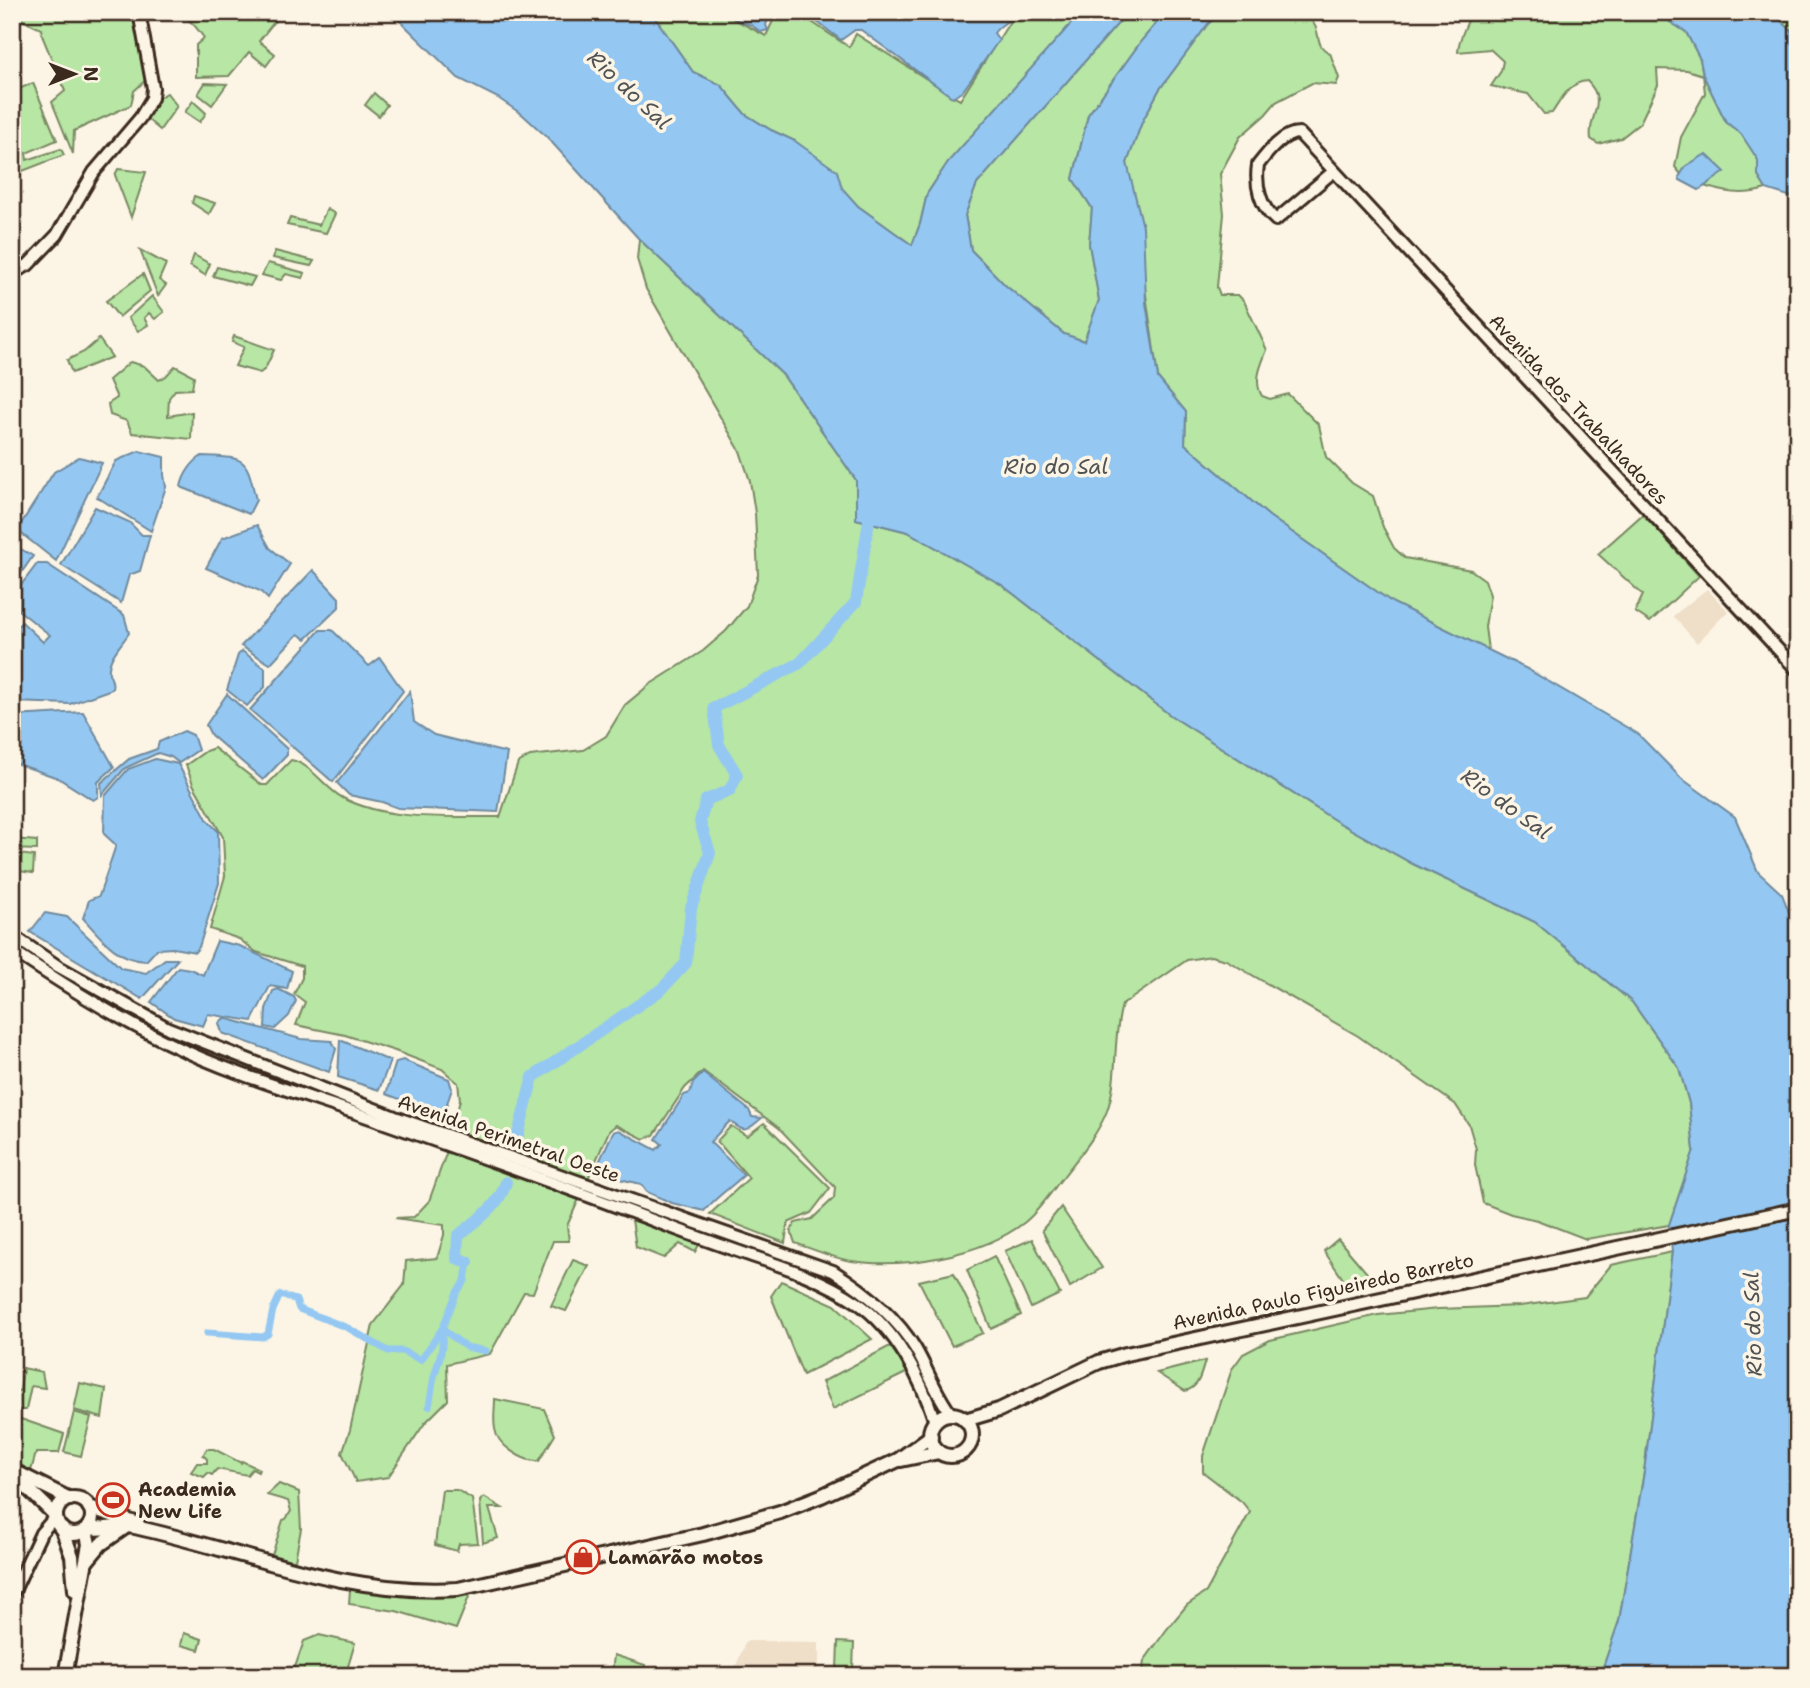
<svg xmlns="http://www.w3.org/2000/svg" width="1810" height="1688" viewBox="0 0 1810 1688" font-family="'Shantell Sans',sans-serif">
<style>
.built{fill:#efdec8}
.green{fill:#b7e6a5;stroke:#798862;stroke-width:2}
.water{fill:#94c8f2;stroke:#70899d;stroke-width:2}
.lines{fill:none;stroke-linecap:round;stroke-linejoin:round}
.canal{stroke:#94c8f2;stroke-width:7}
.river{stroke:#94c8f2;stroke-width:12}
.secondary-casing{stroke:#3b2a1e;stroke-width:16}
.primary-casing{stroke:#3b2a1e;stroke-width:18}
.secondary{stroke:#fcf5e5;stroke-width:10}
.primary{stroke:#fcf5e5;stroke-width:12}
.labels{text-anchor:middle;stroke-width:7;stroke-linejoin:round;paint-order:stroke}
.street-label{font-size:19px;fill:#3b2a1e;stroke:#fcf5e5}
.poi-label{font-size:19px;font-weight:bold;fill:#3b2a1e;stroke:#fcf5e5;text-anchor:start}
.water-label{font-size:21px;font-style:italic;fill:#515253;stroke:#fcf5e5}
</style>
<rect width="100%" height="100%" fill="#fcf5e5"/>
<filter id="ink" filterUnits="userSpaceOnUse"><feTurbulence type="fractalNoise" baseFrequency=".0143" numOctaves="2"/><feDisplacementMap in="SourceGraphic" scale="14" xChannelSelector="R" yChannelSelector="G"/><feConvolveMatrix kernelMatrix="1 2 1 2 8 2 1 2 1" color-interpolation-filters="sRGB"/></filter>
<g filter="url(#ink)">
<!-- built -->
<g class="built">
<path d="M1707,589L1728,611L1697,643L1673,616Z"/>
<path d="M748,1641L819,1642V1676H732L745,1643Z"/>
</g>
<!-- green -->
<g class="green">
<path d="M20,12H135L148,78L134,91L131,105L74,131L73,154L52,102L65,91L43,38L41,29L20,19Z"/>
<path d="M174,12H282L259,41L275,54L266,66L249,52L229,76L196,77V45L204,38C195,25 188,17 174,12Z"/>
<path d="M651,12H721L766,36L777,12H797L849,47L856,34L960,100L1016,12H1082L948,162L927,194L920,224L912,245L858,206L795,141L771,130L745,114L721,85L693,72Z"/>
<path d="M1128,12H1166L1142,40L1088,115L1073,179L1092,208L1089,244L1099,300L1084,341L1064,334L1005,285L971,250L965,215L977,184Z"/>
<path d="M1220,12H1306C1309,17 1314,23 1316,28C1320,40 1317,47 1330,53L1339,78L1336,85L1312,83L1276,102L1265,115L1240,137L1220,174L1224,214L1217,287L1220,295H1238L1244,301L1267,350C1261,365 1253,381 1262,396L1270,399L1288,394L1319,425L1326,457L1352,483L1373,496L1383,527L1394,548L1405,558L1471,570L1485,580L1490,595L1485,627L1488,650L1393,603L1269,516L1185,444L1186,412L1158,378L1127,163L1142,122L1159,90L1208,24Z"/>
<path d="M1471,12H1654L1686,32L1700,59L1703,75L1726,122L1742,134L1758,160V176L1766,189C1736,198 1719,190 1690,182L1685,179L1675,167L1681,137L1705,93L1703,75L1687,70L1657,69L1658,85L1640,123L1621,138L1598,144L1591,139C1587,116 1609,103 1587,81C1569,82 1561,100 1552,113L1544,114L1528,94L1491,86L1501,71L1503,61L1490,49L1458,52C1458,38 1467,26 1471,12Z"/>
<path d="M1771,12H1798V22L1791,30Z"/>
<path d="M33,83L57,140L26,153L27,160L61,149L64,155L20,172L17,165H12V86L14,91Z"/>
<path d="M205,83L227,84L212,105L198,94Z"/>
<path d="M167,93L177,106L160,130L147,119L158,98Z"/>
<path d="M374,93L387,105L379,116L365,105Z"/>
<path d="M193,101L206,113L200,122L185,112Z"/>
<path d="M118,169L146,172L131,217L115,175Z"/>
<path d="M194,196L215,203L209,214L192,203Z"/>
<path d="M327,209L335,214L326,233L287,225L290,218L319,225Z"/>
<path d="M639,239L783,375L856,480V519L908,532L1002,585L1170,715L1336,821L1413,864L1535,922L1632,1002L1679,1068L1689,1103L1694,1150L1669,1225L1586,1239L1537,1220L1511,1214L1483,1203L1475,1165L1476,1149L1469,1125L1455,1104L1358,1036L1226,960L1211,956L1187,960L1122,1005C1112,1039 1119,1077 1107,1111C1097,1136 1079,1156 1063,1177C1051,1192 1040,1210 1025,1222C982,1256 900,1270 846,1260C829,1256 812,1249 795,1243L791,1231L795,1223L812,1219L834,1198L835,1187L779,1128L703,1071L685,1088L654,1135L644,1139L616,1125L609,1131L567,1226L569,1241H553L533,1293L524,1292L490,1354L447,1364L448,1400L425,1423L388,1477L356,1482L342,1453L350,1430L373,1325L404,1285L406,1261L437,1258L444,1235V1225L395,1218L414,1217L429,1201L447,1151L460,1100L458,1083L442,1069L395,1051L345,1035L296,1025L305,1002L294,994L302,978V966L256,952L239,939L210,929L225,876L223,837L193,784L186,765L206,751L214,748L262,785H267L291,760C312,764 324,788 343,798C390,822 450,816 500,817L518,763L530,756L583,750L606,736L625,705L649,685L703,651L726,631L747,606L758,575L755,513L750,481L740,451L646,289L637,259Z"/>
<path d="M140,250L166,264L159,280L166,285L158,296Z"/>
<path d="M275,251L314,261L311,266L273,258Z"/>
<path d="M194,255L210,264L205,275L190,266Z"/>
<path d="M268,263L305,273L303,278L286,274L281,280L262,275Z"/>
<path d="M217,267L255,277L250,286L213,276Z"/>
<path d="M143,274L150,291L119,317L106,301Z"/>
<path d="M152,296L164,312L155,319L149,313L144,318L148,325L138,331L128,318Z"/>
<path d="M234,336L274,350L265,369L260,373L235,366L244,347L232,342Z"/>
<path d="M99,339L112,357L72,373L67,360L84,352Z"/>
<path d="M130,362L144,366L159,380L166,376L175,366L194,376L192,389L175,390L169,398L168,416L192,412L191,439L132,433L127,421L110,415L108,404L117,398L109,380Z"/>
<path d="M1643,514L1699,576L1650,622L1635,612L1643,595L1598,554Z"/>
<path d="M12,839L37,841V850L12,849Z"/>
<path d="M12,853L34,856L33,873L12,870Z"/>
<path d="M764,1123L830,1188L811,1213L788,1223L785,1243L710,1214L749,1178L717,1141L731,1126L747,1136Z"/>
<path d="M1061,1207L1102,1268L1070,1287L1042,1230Z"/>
<path d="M632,1220L700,1243L695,1252L680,1244L664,1258L636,1247Z"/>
<path d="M1032,1239L1060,1294L1031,1308L1005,1251Z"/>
<path d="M1338,1239L1372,1279L1347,1285L1324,1251Z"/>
<path d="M1672,1252L1644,1472L1619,1621L1600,1676H1142L1144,1661L1167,1629L1187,1605L1206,1592L1250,1512L1242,1502L1203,1472V1456L1232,1369L1243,1354L1270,1340L1378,1315L1438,1309L1520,1306L1585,1297L1611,1265Z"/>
<path d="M994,1256L1021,1315L991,1329L967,1270Z"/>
<path d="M573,1260L589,1266L566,1311L551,1306Z"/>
<path d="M954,1273L983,1333L952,1346L919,1281Z"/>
<path d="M781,1281L835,1305L872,1339L803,1375L771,1296Z"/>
<path d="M890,1346L908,1372L833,1409L822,1382Z"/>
<path d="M1205,1361C1201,1374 1199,1388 1185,1391L1157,1373Z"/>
<path d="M23,1368L42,1372L45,1388L31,1386L26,1410H18V1418L64,1434L59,1453H36L31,1471L12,1462V1389L20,1391Z"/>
<path d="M80,1383L106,1389L102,1418L74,1410Z"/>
<path d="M495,1399L544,1409L555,1435L539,1461C523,1462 497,1445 495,1429C493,1419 495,1409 495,1399Z"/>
<path d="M74,1412L91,1417L81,1456L64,1452Z"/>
<path d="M207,1449H214L241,1463L242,1461L259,1469L258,1472L252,1469L247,1475L217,1469L212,1475L208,1473L204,1477L191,1472L197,1463H207V1459L203,1455Z"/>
<path d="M279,1484L299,1492L301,1529L295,1560L271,1558L283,1520L286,1519L291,1511L288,1501L267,1495Z"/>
<path d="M442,1490H457L472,1499L478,1543L459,1544L457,1551L435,1545Z"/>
<path d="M484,1497L502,1508H489L498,1538L483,1543L480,1501Z"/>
<path d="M350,1589L426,1594L471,1592L456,1629L396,1611L349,1604Z"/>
<path d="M184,1633L202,1639L199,1650L181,1645Z"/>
<path d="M319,1635L355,1643L346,1673L328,1668L325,1676H292L304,1641Z"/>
<path d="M838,1642L854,1643L853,1670L837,1669Z"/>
<path d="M614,1655L645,1665L644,1676H622L612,1673Z"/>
</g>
<!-- water -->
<g class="water">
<path d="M391,12H651L693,72L721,85L745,114L771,130L795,141L837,171L842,188L858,206L912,245L920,224L927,194L948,162L1068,27L1082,12H1128L977,184L965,215L971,250L1005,285L1064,334L1084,341L1099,300L1089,244L1092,208L1073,179L1088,115L1142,40L1166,12H1220L1208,24L1159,90L1142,122L1127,163L1143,227L1146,303L1158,378L1186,412L1185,444L1269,516L1393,603L1527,669L1638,734L1681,778L1735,817L1758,872L1782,894L1798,936V1676H1600L1619,1621L1644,1472L1672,1252L1669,1225L1694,1150L1689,1103L1679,1068L1632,1002L1535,922L1413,864L1336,821L1170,715L1002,585L908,532L856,519V480L783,375L639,239L547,137L523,115L498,98L458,78Z"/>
<path d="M735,12H771L766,25L768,30L761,32L751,25L736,20Z"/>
<path d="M804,12H922L928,16L934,12H1017C1010,22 1000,24 994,33L999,40L962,92L952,97L861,30H855L841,40Z"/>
<path d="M1654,12H1771L1791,30L1798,42V199L1766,189L1758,176V160L1741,134L1726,122L1703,75L1700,59L1686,32Z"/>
<path d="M1706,154L1725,172L1699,190L1680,180L1679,177L1686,166Z"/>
<path d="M139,451L164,457V475L166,487L151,531L97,497L116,461Z"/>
<path d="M202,456C247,458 246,456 256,500L249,514L181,487C183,475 192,462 202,456Z"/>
<path d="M79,457L102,463L56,561L17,530L54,472Z"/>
<path d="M95,507L129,522L142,535H150L140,571L129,575L121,603L61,565Z"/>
<path d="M257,525L270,548L290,564L268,599L260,591L206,568L222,538Z"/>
<path d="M12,544L33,556L12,586Z"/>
<path d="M37,564H47L124,615L129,633C122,644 107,658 109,673C111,680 114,681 112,689L70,704L12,702L14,629L22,622L43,642L50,635L12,605V597Z"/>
<path d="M313,570L339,598V607L306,639L298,634L270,664L241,646Z"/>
<path d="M320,630H332L369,666L380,658L403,691L333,782L250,710Z"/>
<path d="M242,651L265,668V687L247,706L227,690L238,655Z"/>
<path d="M410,691L414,722L434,735L507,753L498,812L398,808L382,802L349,795L337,783Z"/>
<path d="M227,694L287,749V755L263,780L211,735L206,725Z"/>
<path d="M83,712L114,767L98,782V797L93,800L58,778L12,762L14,716Z"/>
<path d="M184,731L193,735L198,750L179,763L171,757L158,753L125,768L102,795L101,783L129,759L157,749L159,742Z"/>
<path d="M155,759L178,764L208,821L218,831L219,883L199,947L195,952L173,948L157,949L146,961C117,960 101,938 83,918L89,900L99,896L116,845L104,834L105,796L128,769Z"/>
<path d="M45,913L67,917L121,968L146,973L165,959H178L142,999L30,932Z"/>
<path d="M217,941L240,946L292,971L287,989L270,986L252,1021L208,1014L203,1026L174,1018L151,1002L178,967L190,969L203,975Z"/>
<path d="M278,989L294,997L296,1001L289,1016L275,1029L265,1027L266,1009L273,991Z"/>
<path d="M224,1018L301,1039L332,1041L336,1049L329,1072L222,1033L219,1023Z"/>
<path d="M340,1040L390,1061L379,1090L338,1077Z"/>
<path d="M403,1060L449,1079L452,1089L443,1115L386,1094L396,1062Z"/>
<path d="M703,1073L749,1110L752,1117L762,1118C747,1130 746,1135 730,1121L710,1142L744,1175C730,1188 716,1197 704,1211L672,1203L647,1192L641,1184L594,1173L613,1132L619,1130L656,1150L662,1144L656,1139L684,1095L690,1093L693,1083Z"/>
</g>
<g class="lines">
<!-- canal -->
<g class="canal">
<path d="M442,1329L466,1347L486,1351"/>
<path d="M207,1333L263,1337L268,1334L273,1310L280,1295L296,1300L299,1309L348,1328L388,1351H402L421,1360L442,1329L457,1292L465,1281L468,1262"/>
<path d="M429,1406C431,1397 432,1386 434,1377C439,1358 444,1350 442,1330"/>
</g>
<!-- river -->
<g class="river">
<path d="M516,1142L533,1077L662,989L686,963L691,908L710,853L700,822L706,800L730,790L737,775L719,745L714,708L800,663L856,602L871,508"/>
<path d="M468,1262L457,1258L458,1236C476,1221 500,1206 506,1182"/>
</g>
<defs>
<g id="secondary">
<path d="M1334,171L1276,220C1260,207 1255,185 1258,165C1268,152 1283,133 1299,133L1798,671"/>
<path d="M12,273L28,265L57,235L94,172L140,118L152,98L153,88L139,12"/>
<path d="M12,935L59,967L168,1028L395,1117L833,1271C865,1291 895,1315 915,1348C928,1370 936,1395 952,1415"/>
<path d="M12,950C62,984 113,1016 168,1043C227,1072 291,1091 353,1112C456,1148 559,1184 660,1223C689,1234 717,1244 746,1254C785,1267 823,1279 858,1303C896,1330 921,1378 935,1422"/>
<path d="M12,1595L41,1533L56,1516"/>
</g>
<g id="primary">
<circle cx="951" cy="1435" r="21"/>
<path d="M965,1420L999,1410L1099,1362L1126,1354L1798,1209"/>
<path d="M901,1460L939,1452"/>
<path d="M12,1470L70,1499"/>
<path d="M13,1474L56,1516"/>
<circle cx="74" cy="1516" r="18"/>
<path d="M89,1507L138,1524"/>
<path d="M88,1528C104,1531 120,1524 135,1527C243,1551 346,1596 458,1589L703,1534L780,1512L821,1496L898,1460L931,1436"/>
<path d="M62,1529L72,1556L75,1590"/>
<path d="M86,1562L101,1544L124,1528"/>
<path d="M65,1676L89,1544L86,1530"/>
</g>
</defs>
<!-- secondary casing -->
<use href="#secondary" class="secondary-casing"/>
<!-- primary casing -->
<use href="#primary" class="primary-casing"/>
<!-- secondary -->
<use href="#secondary" class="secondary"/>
<!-- primary -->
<use href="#primary" class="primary"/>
</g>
</g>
<!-- icons -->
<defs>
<symbol id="stadium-ring" viewBox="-11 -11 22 22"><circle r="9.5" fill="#fcf5e5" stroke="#c8321e" stroke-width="1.5"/><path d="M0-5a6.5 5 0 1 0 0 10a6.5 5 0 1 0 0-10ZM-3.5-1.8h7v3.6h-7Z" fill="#c8321e"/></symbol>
<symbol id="shop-ring" viewBox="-11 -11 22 22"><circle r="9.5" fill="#fcf5e5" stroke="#c8321e" stroke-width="1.5"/><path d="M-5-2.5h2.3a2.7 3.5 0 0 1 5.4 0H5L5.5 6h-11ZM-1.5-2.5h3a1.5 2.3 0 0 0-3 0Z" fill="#c8321e"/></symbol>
</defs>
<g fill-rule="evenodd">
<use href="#stadium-ring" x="94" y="1481" width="38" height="38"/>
<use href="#shop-ring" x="564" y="1538" width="38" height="38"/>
</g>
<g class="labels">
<!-- street labels -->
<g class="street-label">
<text transform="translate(1579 409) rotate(47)" y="7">Avenida dos Trabalhadores</text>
<text transform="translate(509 1138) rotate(19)" y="7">Avenida Perimetral Oeste</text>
<text transform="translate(1323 1291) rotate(-12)" y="7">Avenida Paulo Figueiredo Barreto</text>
</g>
<!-- poi labels -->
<g class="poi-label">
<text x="138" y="1496">Academia<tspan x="138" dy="22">New Life</tspan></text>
<text x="608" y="1564">Lamarão motos</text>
</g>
<!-- water labels -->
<g class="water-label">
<text transform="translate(629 90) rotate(43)" y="7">Rio do Sal</text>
<text x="1056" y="474">Rio do Sal</text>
<text transform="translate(1506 804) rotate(36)" y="7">Rio do Sal</text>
<text transform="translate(1753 1324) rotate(-92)" y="7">Rio do Sal</text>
</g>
</g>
<!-- margin -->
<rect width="1810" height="1688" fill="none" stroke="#fcf5e5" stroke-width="42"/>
<rect x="21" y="21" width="1768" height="1646" fill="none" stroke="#3b2a1e" stroke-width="2.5" filter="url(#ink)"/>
<!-- north arrow -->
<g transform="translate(74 74) rotate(90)" stroke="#fcf5e5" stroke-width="5" paint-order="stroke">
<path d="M0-5L12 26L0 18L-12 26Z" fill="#3b2a1e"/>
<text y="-10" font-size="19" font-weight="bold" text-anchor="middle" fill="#3b2a1e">N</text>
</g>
</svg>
